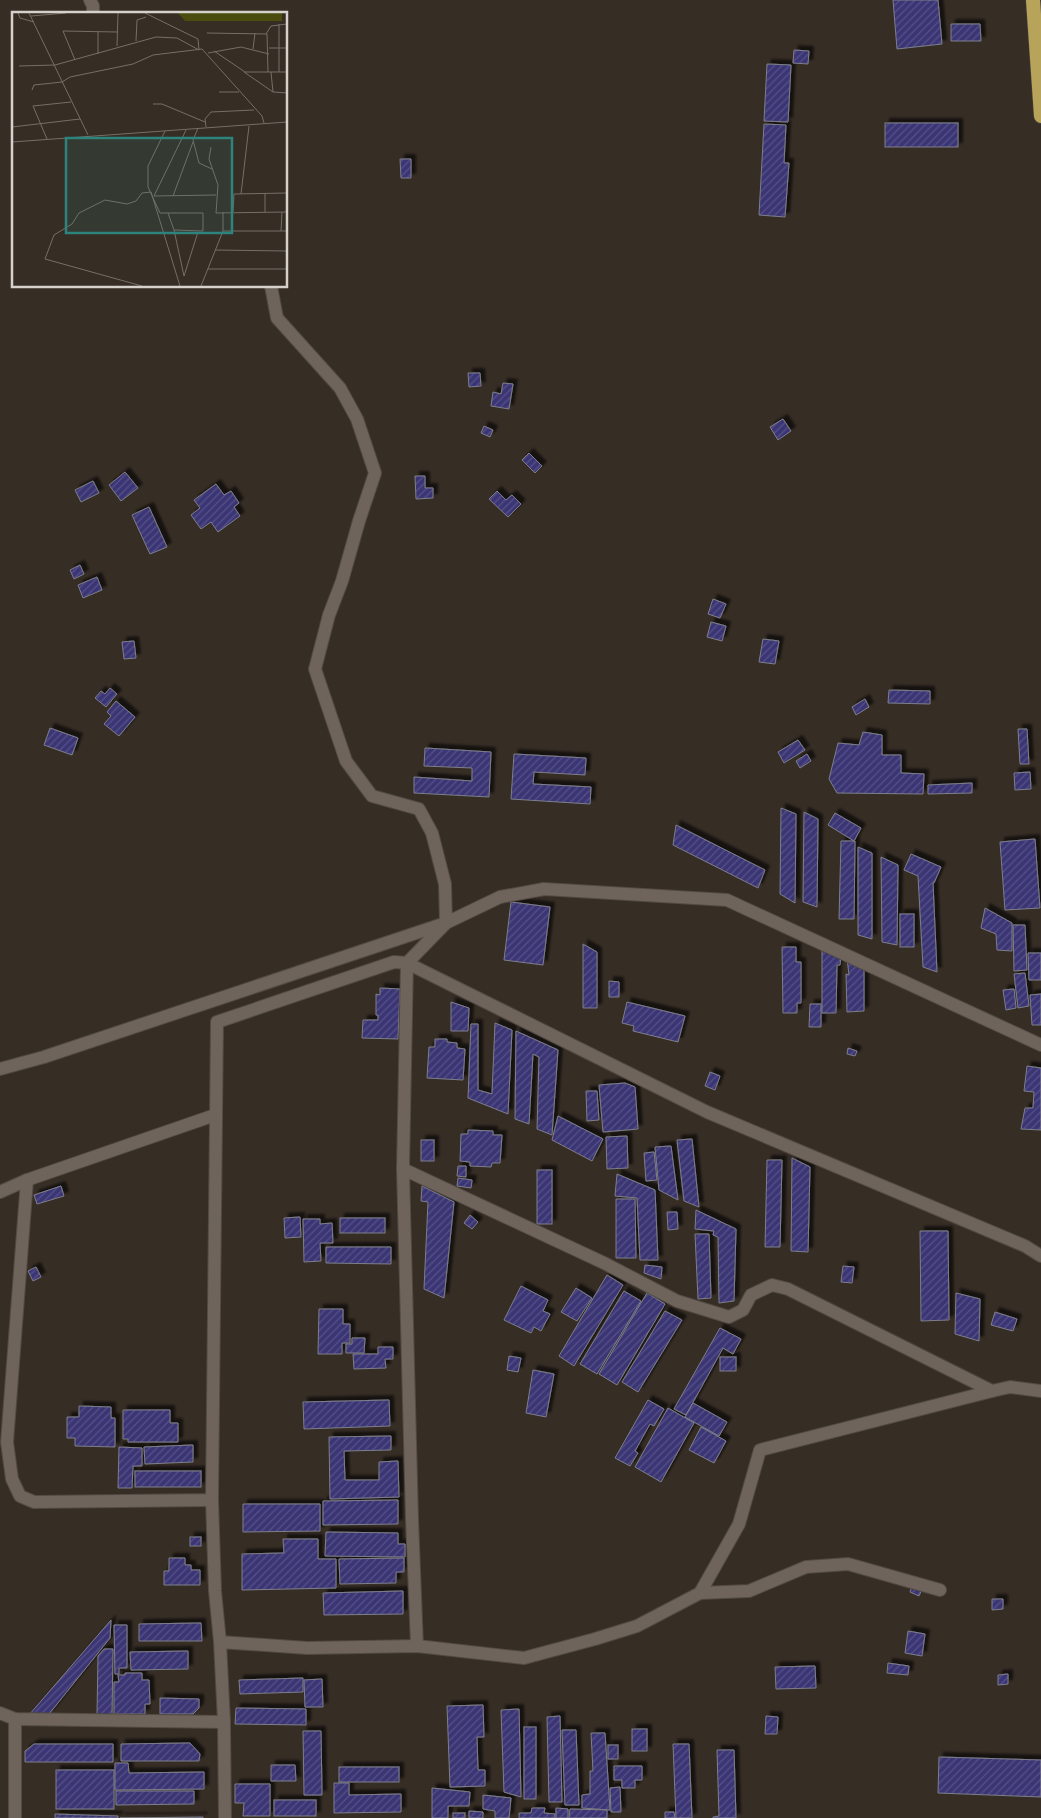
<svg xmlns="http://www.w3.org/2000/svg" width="1041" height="1818" viewBox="0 0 1041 1818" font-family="Inter,sans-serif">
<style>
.building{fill:url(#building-hatch);stroke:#7e7e8b;filter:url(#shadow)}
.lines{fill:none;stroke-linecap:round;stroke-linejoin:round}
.minor-casing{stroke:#524a43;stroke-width:14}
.trunk-casing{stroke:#524a43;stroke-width:15}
.minor{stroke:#6e645b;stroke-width:12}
.trunk{stroke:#b7a45a;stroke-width:14}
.inset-road{fill:none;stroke:#766f68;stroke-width:1}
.view{fill:#2d847c;fill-opacity:0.15;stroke:#2d847c;stroke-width:2.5}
.inset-edge{fill:none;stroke:#d7d1cc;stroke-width:2.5}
</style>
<defs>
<pattern id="building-hatch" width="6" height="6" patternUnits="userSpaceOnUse" patternTransform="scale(1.25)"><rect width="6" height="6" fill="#3a3674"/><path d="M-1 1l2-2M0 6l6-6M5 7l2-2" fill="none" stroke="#565287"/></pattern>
<filter id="shadow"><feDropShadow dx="4.5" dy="-4.5" stdDeviation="1" flood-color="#0009"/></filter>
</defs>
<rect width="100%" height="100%" fill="#362d25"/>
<!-- building -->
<g class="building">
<path d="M893,0H938L942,44L897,49Z"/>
<path d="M951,24H980L981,41H951Z"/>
<path d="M794,50L809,51L808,64L793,63Z"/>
<path d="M767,64L791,65L788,122L764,121Z"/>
<rect x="885" y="123" width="73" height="24"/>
<path d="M764,124L786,125L784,163H789L785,217L759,215Z"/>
<path d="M400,159H411V178H401Z"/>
<path d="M468,373H480L481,386L469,387Z"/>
<path d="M503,383L513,384L509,409L491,406L493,392L501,394Z"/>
<path d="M783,419L791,431L778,440L770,427Z"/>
<path d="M484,426L493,430L490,437L481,433Z"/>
<path d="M529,453L542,466L535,473L522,460Z"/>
<path d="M125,472L138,488L121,501L109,485Z"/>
<path d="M415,476H425V488H433V498L416,499Z"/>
<path d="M93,481L99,493L81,502L75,490Z"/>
<path d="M216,484L224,495L231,491L239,503L234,507L240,516L218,532L211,522L201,529L191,515L200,508L194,500Z"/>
<path d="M497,491L506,500L512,495L521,504L508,517L489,499Z"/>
<path d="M149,507L167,547L150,554L132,515Z"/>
<path d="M80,565L84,574L74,579L70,570Z"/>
<path d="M97,577L102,590L83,598L78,585Z"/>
<path d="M713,599L726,604L720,618L708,614Z"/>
<path d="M711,622L726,626L722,641L707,637Z"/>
<path d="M763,639L779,641L775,664L759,662Z"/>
<path d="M134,641L136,658L124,659L122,642Z"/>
<path d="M110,688L117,694L106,707L95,698L101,691L105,694Z"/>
<path d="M889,690L930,691V704L888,703Z"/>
<path d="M865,699L869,707L856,715L852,707Z"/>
<path d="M116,701L135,717L119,736L104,724L111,716L107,712Z"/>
<path d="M50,728L78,738L72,755L44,745Z"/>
<path d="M1018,729H1027L1029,764H1020Z"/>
<path d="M863,732L882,735V755H901V773L924,774L923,794L837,793L829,779L838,743L859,745Z"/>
<path d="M798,740L805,750L784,763L778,752Z"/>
<path d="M425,748L491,752L489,797L414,793V777L472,781V768L424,766Z"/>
<path d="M514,754L586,758L585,775L534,772L533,784L591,787L590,804L511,799Z"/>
<path d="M807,754L811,761L800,768L796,761Z"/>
<path d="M1030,772L1031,789L1015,790L1014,773Z"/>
<path d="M972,783V793L928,794V785Z"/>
<path d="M781,808L796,814L795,903L780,894Z"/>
<path d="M804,812L818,819L817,907L803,902Z"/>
<path d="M835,813L861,828L854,841L828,825Z"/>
<path d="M676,825L765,870L758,888L673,845Z"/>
<path d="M1035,839L1040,908L1005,910L1000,842Z"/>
<path d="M841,841H855L854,919H839Z"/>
<path d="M858,847L872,853V939L858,935Z"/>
<path d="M911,854L941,867L934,883H933L937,972L923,967L918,876L904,870Z"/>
<path d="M881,857L898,865L897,945L882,942Z"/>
<path d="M511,902L550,907L543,965L504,960Z"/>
<path d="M985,908L1012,923V951L997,950L996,934L981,928Z"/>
<rect x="900" y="914" width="14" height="33"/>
<path d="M1013,925H1025L1027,970L1014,971Z"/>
<path d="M583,944L597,952V1008H583Z"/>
<path d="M822,946L841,955L840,965H837L836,1013H822Z"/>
<path d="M782,947H796V962H801V1003H797V1013H783Z"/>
<path d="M1028,953H1041V980H1029Z"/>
<path d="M847,958L864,964V1011L847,1012L846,974L849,975Z"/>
<path d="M1025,973L1029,1006L1018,1008L1014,974Z"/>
<path d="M609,981L619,982V997H609Z"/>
<path d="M380,988L400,989L398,1039L362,1038L363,1020H378V1015H376V994L380,995Z"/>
<path d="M1014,989L1016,1008L1006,1010L1003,990Z"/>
<path d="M1041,994V1025H1032L1030,995Z"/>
<path d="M451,1002L469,1008L468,1031H451Z"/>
<path d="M627,1002L685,1016L678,1042L633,1031L634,1026L622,1023Z"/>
<path d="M810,1004H821V1027H809Z"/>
<path d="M495,1023L512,1030L508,1114L468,1098L471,1024H478V1090L492,1094Z"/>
<path d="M516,1031L558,1050L552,1135L537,1129L539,1057L533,1054L529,1124L515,1119Z"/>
<path d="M435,1039H447V1042L457,1043V1048L465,1049L463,1080L427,1078L429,1047H435Z"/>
<path d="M848,1048L857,1051L855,1056L847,1054Z"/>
<path d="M1027,1066L1041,1068V1130L1021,1129L1025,1108H1033L1034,1092L1024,1091Z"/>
<path d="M710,1072L720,1076L715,1090L705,1086Z"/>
<path d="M625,1083L635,1087L638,1129L603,1132L599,1085Z"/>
<path d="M586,1091H597L599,1120L587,1121Z"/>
<path d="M558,1116L603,1139L592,1161L552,1140Z"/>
<path d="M468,1130L493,1131V1135H502L500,1163H492L491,1167L470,1166V1162L460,1161L461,1134H468Z"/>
<path d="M627,1136L628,1168L607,1169L606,1137Z"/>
<path d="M692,1139L699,1207L684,1201L677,1140Z"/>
<rect x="421" y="1140" width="13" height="21"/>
<path d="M671,1146L678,1200L659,1190L655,1147Z"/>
<path d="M654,1152L657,1180L646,1181L644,1153Z"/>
<path d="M792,1158L810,1167L808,1252L791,1251Z"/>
<path d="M767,1160H782L780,1247H765Z"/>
<path d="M458,1166H466V1177L457,1176Z"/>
<rect x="537" y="1170" width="15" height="54"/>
<path d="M617,1174L655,1190L658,1260H640L637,1198L615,1196Z"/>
<path d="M458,1178L472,1180L471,1188L457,1186Z"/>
<path d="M61,1186L64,1196L37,1204L34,1195Z"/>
<path d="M422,1186L454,1202L444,1298L424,1289L428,1202L421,1201Z"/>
<path d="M616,1199H635L636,1258H616Z"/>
<path d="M696,1210L736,1229L734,1301L719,1303L718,1237L713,1235L714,1231L695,1229Z"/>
<path d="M667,1212H677L678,1229L668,1230Z"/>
<path d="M470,1215L478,1222L472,1229L464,1223Z"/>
<path d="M300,1217L301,1237L285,1238L284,1218Z"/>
<rect x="340" y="1218" width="45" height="15"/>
<path d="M303,1219H320V1224L332,1223L333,1243H320L321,1261L304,1262Z"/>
<path d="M920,1231H948L949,1320L921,1321Z"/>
<path d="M695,1234H709L711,1298L698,1299Z"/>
<path d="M326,1247H391V1264L326,1263Z"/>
<path d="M645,1265L662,1267L661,1279L644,1273Z"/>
<path d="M843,1266L854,1267L852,1283L841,1282Z"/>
<path d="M36,1267L41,1277L33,1281L28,1271Z"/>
<path d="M607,1275L623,1285L574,1366L559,1356Z"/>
<path d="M521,1286L548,1300L543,1311L550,1314L541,1331L534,1327L531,1333L504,1320Z"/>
<path d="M576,1288L592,1298L577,1321L561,1312Z"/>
<path d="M624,1291L641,1301L597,1374L580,1364Z"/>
<path d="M647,1293L665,1304L617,1385L599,1374Z"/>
<path d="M956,1293L980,1299L979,1341L955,1334Z"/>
<path d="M319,1309H343V1324H350V1343H342V1354H318Z"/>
<path d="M665,1311L682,1320L638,1392L622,1382Z"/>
<path d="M995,1312L1017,1319L1013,1331L991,1325Z"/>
<path d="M720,1328L741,1339L733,1354L723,1348L686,1415L674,1409Z"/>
<path d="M352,1338H365L364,1353H346V1344H352Z"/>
<path d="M378,1347H393V1359H385L386,1368L354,1369L353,1354H378Z"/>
<path d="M509,1356L521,1358L518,1372L507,1370Z"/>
<rect x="720" y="1357" width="16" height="14"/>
<path d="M533,1370L554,1374L546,1417L526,1413Z"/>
<path d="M389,1400L390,1426L304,1429L303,1402Z"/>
<path d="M648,1400L664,1409L654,1426L650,1424L635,1451L638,1453L630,1466L615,1458Z"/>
<path d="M693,1403L727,1422L719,1436L685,1417Z"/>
<path d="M79,1406L111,1407V1418H115V1447L75,1446V1438H67V1417H79Z"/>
<path d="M668,1408L694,1423L661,1482L635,1467Z"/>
<path d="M123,1410H170V1423H178V1442H128V1439H123Z"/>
<path d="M701,1427L726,1441L714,1463L689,1450Z"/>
<path d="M391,1436V1450L344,1451L345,1480H379V1462L398,1461L399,1497L330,1499L329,1437Z"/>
<path d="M193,1445V1462L145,1464L144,1447Z"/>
<path d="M119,1447L142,1448V1466H133L132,1488H118Z"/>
<rect x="135" y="1471" width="66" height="16"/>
<path d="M398,1500V1524L323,1525V1501Z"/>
<path d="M243,1504H320V1531L243,1532Z"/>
<path d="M326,1532L398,1533V1544H405V1557L325,1556Z"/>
<rect x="190" y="1537" width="11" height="9"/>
<path d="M283,1539H318V1559H336V1588L242,1590V1554L284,1553Z"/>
<path d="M169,1558H185V1565H191V1570H200V1585H164V1571H169Z"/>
<path d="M404,1558V1572H396V1583L340,1584L339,1559Z"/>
<path d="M913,1584L923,1587L919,1596L910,1592Z"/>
<path d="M403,1591V1614L324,1615L323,1593Z"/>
<path d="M992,1599H1003V1609L992,1610Z"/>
<path d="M111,1620L110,1638L49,1714L29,1715Z"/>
<path d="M201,1623L202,1641H139V1624Z"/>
<path d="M114,1625H127V1668H119V1674H115Z"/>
<path d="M908,1631L925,1634L922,1656L905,1653Z"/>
<path d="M104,1649H113L112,1715H97L98,1656Z"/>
<path d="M188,1651V1669L131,1670L130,1652Z"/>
<path d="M888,1663L909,1666L908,1675L887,1673Z"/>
<path d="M815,1666L816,1688L776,1689L775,1667Z"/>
<path d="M125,1673H142V1680H149L150,1704H145V1714H114V1682H119L118,1675H125Z"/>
<path d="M1008,1674V1684L998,1685V1675Z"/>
<path d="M303,1678V1692L240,1694L239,1680Z"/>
<path d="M322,1679L323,1707H305L304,1680Z"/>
<path d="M160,1698L199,1699V1708L193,1714H160Z"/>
<path d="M483,1705L484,1737H477L478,1770H485V1786L450,1787L447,1706Z"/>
<path d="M236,1708L306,1709V1725L235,1724Z"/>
<path d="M519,1709L521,1797L504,1792L501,1710Z"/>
<path d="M560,1716L562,1802H549L547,1717Z"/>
<path d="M766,1716L778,1717L777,1734H765Z"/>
<rect x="524" y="1727" width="12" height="72"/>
<rect x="632" y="1729" width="15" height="22"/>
<path d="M562,1730H576L579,1805H565Z"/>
<path d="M303,1731H321L322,1795H304Z"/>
<path d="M591,1733H605L610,1810L582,1808V1795L590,1794V1771H593Z"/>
<path d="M190,1743L200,1754L199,1761H121V1744Z"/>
<path d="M34,1744H113V1762H25V1751Z"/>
<path d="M673,1744H689L692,1818H676Z"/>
<rect x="608" y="1745" width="10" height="14"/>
<path d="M717,1750H734L736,1818H713V1817L719,1816Z"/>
<path d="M939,1757L1041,1760V1797L938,1793Z"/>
<path d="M115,1763H128L129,1773L204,1772V1789L115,1790Z"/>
<path d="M271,1765H295L296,1781H271Z"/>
<path d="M614,1766H642V1780H635V1788H622V1780H614Z"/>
<rect x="339" y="1767" width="60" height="15"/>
<rect x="56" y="1770" width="58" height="39"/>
<path d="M334,1783H349V1795L401,1794V1812L334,1813Z"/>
<path d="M235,1784H270V1816H243L244,1803H235Z"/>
<path d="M620,1787L621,1812H611L610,1788Z"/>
<path d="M432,1788L470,1792L469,1806H448V1818H432Z"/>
<path d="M116,1791H194V1804L116,1805Z"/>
<path d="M483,1795L511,1798L509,1818H495V1811L483,1809Z"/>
<rect x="274" y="1800" width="42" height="16"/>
<path d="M532,1808H545L544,1813L555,1814V1818H519V1813H531Z"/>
<path d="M556,1808L568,1809V1818H556Z"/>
<path d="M570,1809L607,1810V1818H569Z"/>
<path d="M469,1811L483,1812V1818H469Z"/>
<path d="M665,1812H674L675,1818H665Z"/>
<rect x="453" y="1813" width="12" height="5"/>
<path d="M55,1814L118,1816V1818H55Z"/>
<path d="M203,1817V1818H120Z"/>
</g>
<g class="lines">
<defs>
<g id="minor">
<path d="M90,0L93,6V14"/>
<path d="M0,1069L44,1057L446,923L445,884L432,833L419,809L372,796L346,761L315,669L329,615L342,581L359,521L375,473L357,419L340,388L277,318L271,286"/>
<path d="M215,1115L27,1180L7,1442L12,1479L20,1496L34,1502L212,1500L217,1022L394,962L407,963L707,1112L1025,1246L1041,1256"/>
<path d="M403,1169L604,1263L677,1301L729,1317L743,1310L751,1295L772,1285L788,1289L992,1391"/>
<path d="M0,1192L27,1180"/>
<path d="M212,1500L215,1591L220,1642"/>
<path d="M700,1593L739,1524L760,1450L992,1391L1010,1387L1041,1391"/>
<path d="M417,1646L412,1519L403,1169L407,963L446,923L500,897L544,889L727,900L1041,1045"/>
<path d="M0,1713L15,1719L224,1722"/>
<path d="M15,1719V1818"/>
<path d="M225,1818L224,1722L220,1642L307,1648L417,1646L524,1658L595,1639L637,1626L700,1593L749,1591L806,1567L848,1564L940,1590"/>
</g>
<path id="trunk" d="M1033,0L1041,116"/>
</defs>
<!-- minor casing -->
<use href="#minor" class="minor-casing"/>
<!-- trunk casing -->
<use href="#trunk" class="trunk-casing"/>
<!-- minor -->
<use href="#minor" class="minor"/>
<!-- trunk -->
<use href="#trunk" class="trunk"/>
</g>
<!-- overview -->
<g transform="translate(12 12)">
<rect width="275" height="275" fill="#362d25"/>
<path d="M166,1H270V9H173Z" fill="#4a4d0e"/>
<path class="inset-road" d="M6,1L8,6L22,10M17,1L76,123M19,4L54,1M195,21L255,22L256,60M254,22L259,14L275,12M124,29L125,8L134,5M105,34L106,1M257,36H275M241,37L243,21M202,39L233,60H275M196,41L229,35L257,42M86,42V20M63,48L51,19L105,20M7,54L43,53L144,25L165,26L187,38L186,27L133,1M232,60L261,80M259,60L261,80L275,81M267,60V12M20,78L22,73L50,70L58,65L121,52L141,43L190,37L250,104L252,111M207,80H227M141,92H150L193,110M0,115L68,107M194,115L193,107L199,100L242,98M186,116L181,128L187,151L200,157M153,119L136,154V175L148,201H191V219L162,218L156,201M35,127L21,94L59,90M0,130L275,110M199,135L197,147L206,173L204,201L275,200M229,182L237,114M142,184L174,118M142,184L204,183M161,184L181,130M221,200L222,182L275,181M253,200V181M162,218L172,264L186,220M211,219H275M269,219L270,200M203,238L275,239M196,257H275M130,274L33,247L42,223L60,212L67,201L93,188L115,192L124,189L130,181L139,180L168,274M189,274L211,219V200"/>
<path class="view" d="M54,126H220V221H54Z"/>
<rect width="275" height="275" class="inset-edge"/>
</g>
</svg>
